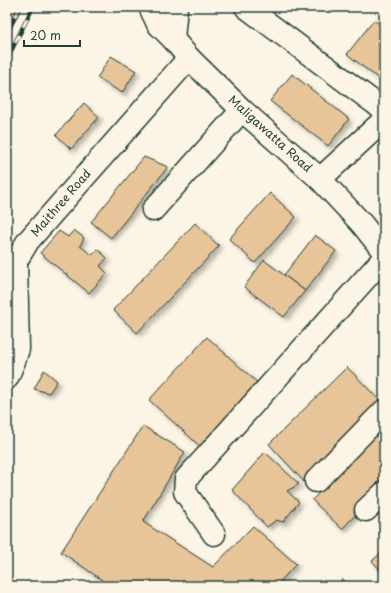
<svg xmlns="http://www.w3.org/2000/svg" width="391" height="593" viewBox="0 0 391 593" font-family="'Playpen Sans',sans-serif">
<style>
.building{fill:#e8c499;stroke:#1f3d34;filter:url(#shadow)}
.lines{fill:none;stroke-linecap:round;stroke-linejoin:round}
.minor-casing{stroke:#1f3d34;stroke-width:25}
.major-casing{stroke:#1f3d34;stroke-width:25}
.minor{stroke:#fcf5e5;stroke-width:22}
.major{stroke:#fcf5e5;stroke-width:22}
.rail-casing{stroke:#1f3d34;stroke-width:4.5}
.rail{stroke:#fcf5e5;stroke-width:3;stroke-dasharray:9;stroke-linecap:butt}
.labels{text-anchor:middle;stroke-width:3.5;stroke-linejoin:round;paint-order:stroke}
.street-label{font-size:12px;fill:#1f3d34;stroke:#fcf5e5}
</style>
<defs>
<filter id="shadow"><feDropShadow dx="3.5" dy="3.5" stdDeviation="2" flood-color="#0004"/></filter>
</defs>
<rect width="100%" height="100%" fill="#fcf5e5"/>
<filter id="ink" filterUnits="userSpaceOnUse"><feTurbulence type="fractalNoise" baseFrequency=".025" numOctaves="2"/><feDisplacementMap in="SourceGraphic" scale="8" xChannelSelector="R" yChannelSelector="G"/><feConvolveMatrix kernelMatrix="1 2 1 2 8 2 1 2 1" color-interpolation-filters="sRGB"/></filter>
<g filter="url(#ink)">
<!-- building -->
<g class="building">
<path d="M374,20L384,28V83L347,54Z"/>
<path d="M111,56L136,71L122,93L97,78Z"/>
<path d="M292,74L349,119L328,146L270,101Z"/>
<path d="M84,103L99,117L71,149L56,135Z"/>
<path d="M144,157L168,167L111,238L91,222Z"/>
<path d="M270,193L296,217L255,263L229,239Z"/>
<path d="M195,223L219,246L137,333L113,310Z"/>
<path d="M74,230L84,238L80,246L92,255L98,249L107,258L100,266L107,273L89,293L40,253L59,231L68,237Z"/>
<path d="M315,235L336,251L305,291L284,275Z"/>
<path d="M264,260L305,291L284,317L244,287Z"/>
<path d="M207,337L261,386L203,449L149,400Z"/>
<path d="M347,367L383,404L306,484L269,444Z"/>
<path d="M44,370L57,381L49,393L34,389Z"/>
<path d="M143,426L185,452L143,522L213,567L253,526L296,564L276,586H111L61,552Z"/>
<path d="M382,430L384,432V485L342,529L312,500Z"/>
<path d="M265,452L299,484L287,491L299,502L283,522L276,520L267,527L232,490Z"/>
<path d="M384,550V574L372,561Z"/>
<path d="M343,579L349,586H334Z"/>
</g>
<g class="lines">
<defs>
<g id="minor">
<path d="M246,7L384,110"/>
<path d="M320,179L384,120"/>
<path d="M153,210L242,110"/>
<path d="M7,378L14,361L18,349L16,261L28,241L189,58"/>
<path d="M316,481L384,411"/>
<path d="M366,510L384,493"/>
<path d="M214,534L185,492L186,479L384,258"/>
</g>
<g id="major">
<path d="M150,7L158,24L173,39L189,58L242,110L320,179L362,224L384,252"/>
<path d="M173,39L176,7"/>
</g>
</defs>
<!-- minor casing -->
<use href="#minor" class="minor-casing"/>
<!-- major casing -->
<use href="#major" class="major-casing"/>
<!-- minor -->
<use href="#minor" class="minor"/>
<!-- major -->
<use href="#major" class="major"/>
<defs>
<g id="rail">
<path d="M7,33L20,7"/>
<path d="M7,59L33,7"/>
</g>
</defs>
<!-- rail casing -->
<use href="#rail" class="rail-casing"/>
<!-- rail -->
<use href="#rail" class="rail"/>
</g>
</g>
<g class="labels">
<!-- street labels -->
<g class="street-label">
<text transform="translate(270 134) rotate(42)" y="4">Maligawatta Road</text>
<text transform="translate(61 203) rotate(-49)" y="4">Maithree Road</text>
</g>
</g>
<!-- margin -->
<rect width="391" height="593" fill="none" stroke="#fcf5e5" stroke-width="24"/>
<rect x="12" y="12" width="367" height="569" fill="none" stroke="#1f3d34" stroke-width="1.5" filter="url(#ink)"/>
<!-- scale -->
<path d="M24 40v6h56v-6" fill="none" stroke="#1f3d34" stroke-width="2"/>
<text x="30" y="40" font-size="12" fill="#1f3d34" stroke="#fcf5e5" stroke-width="3" paint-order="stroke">20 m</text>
</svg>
